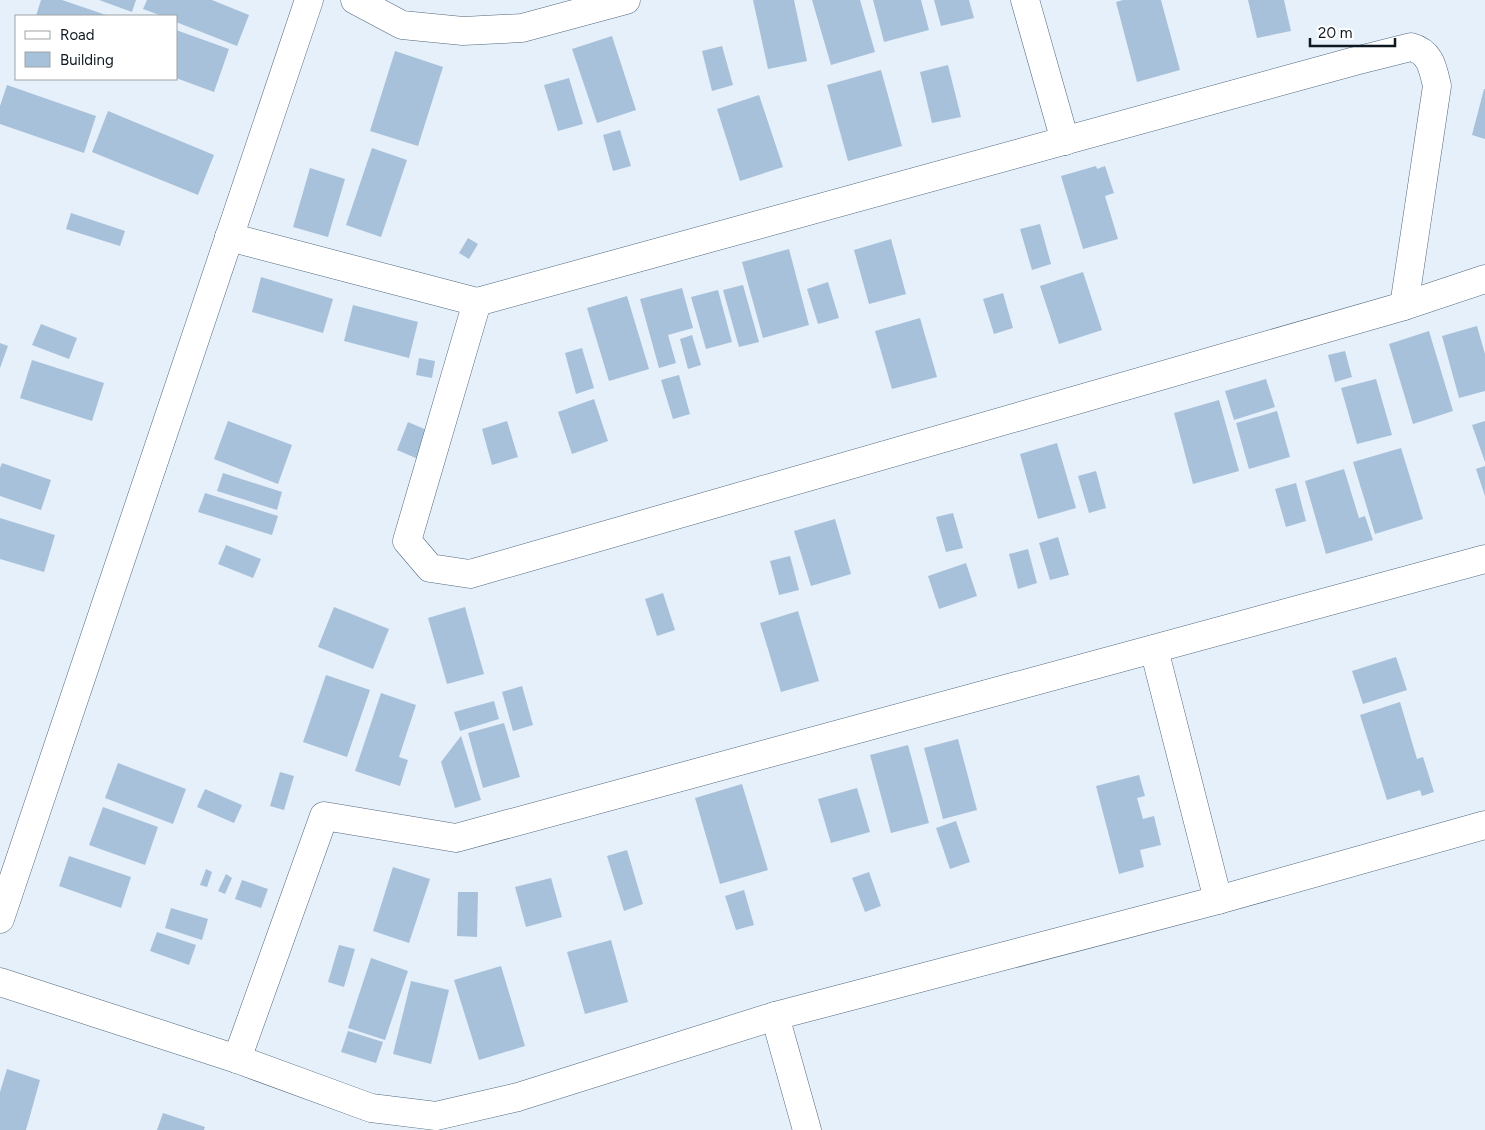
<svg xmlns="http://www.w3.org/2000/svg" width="1485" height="1130" viewBox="0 0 1485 1130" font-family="Figtree,sans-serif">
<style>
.building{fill:#a8c1da}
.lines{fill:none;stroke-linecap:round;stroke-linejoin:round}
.minor-casing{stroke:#51687e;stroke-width:29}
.minor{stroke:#fff;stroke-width:28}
</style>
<rect width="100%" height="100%" fill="#e5f0fa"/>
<!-- building -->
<g class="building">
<path d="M41,0H62L109,16H36Z"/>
<path d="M99,0H136L132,12Z"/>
<path d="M147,0H212L249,15L237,46L176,22V16H162L143,9Z"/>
<path d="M753,0H794L807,61L768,69Z"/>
<path d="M812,0H860L875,52L831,65Z"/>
<path d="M873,0H921L929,30L884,42Z"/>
<path d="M934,0H969L974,18L941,26Z"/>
<path d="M1123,0H1161L1180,70L1137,82L1116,2Z"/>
<path d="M1248,0H1284L1291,31L1257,38Z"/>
<path d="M176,30L229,49L214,92L176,78Z"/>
<path d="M612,36L636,110L597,123L572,49Z"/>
<path d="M722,46L733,85L712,91L702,51Z"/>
<path d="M395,51L443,67L418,146L370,131Z"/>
<path d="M948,65L961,117L932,123L920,72Z"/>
<path d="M881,70L902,146L848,161L827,85Z"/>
<path d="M569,78L583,124L558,131L544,85Z"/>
<path d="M7,85L96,116L84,153L0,124V106Z"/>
<path d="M1484,89H1485V139L1472,135Z"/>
<path d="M759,95L783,167L740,181L717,109Z"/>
<path d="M108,111L214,155L198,195L92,152Z"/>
<path d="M620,130L631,166L613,171L603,135Z"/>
<path d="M372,148L407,160L381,237L346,225Z"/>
<path d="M1096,166L1097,169L1105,166L1114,193L1105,196L1118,239L1083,249L1061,176Z"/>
<path d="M310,168L345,179L328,237L293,227Z"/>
<path d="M71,213L125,231L120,246L66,229Z"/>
<path d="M1040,224L1051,264L1032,270L1020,229Z"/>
<path d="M468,238L478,244L469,259L459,253Z"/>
<path d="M891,239L906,294L869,304L854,250Z"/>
<path d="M789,249L809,325L763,338L742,262Z"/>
<path d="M1083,272L1102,330L1059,344L1040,286Z"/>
<path d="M261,277L333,299L323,333L252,312Z"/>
<path d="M828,282L839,318L818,324L807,289Z"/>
<path d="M743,285L759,342L739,347L723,290Z"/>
<path d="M682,288L693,328L668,335L676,363L659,368L640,299Z"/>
<path d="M718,290L732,342L706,349L691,297Z"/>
<path d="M1003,293L1013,328L994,334L983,299Z"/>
<path d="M627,296L649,369L609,381L587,308Z"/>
<path d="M353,305L418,322L409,358L344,341Z"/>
<path d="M920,318L937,377L892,389L875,331Z"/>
<path d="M41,324L77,338L69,359L32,345Z"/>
<path d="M1477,326L1485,354V391L1459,398L1442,336Z"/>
<path d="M1429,331L1453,411L1413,424L1389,344Z"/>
<path d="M692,335L701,365L688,369L680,339Z"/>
<path d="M0,343L8,346L0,368Z"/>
<path d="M582,348L594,388L576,394L565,353Z"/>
<path d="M1345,351L1352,377L1335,382L1328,355Z"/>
<path d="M419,358L435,361L432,378L416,375Z"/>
<path d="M32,360L104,383L92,421L20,398Z"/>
<path d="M679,375L690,414L673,419L661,380Z"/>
<path d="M1266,379L1275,407L1234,420L1225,391Z"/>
<path d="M1376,379L1392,435L1357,444L1341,388Z"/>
<path d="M594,399L608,441L572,454L558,412Z"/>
<path d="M1219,400L1239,471L1193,484L1174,413Z"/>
<path d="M1277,411L1290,457L1249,469L1236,423Z"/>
<path d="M228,421L292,445L278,484L214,459Z"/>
<path d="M507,421L518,457L492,465L482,429Z"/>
<path d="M1485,421V462L1472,425Z"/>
<path d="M408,422L429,431L418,459L397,450Z"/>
<path d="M1057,443L1076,508L1038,519L1020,454Z"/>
<path d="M1401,448L1423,519L1375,534L1353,462Z"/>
<path d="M2,463L51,480L41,510L0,496V468Z"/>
<path d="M1485,466V496L1476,469Z"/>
<path d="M1344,469L1359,518L1365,516L1373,540L1326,554L1305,481Z"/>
<path d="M1096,471L1106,508L1089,513L1078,476Z"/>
<path d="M223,473L282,492L277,510L217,491Z"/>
<path d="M1296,483L1306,521L1286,527L1275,489Z"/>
<path d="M205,493L278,516L272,535L198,512Z"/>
<path d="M953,513L963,548L946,552L936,517Z"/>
<path d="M0,518L55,535L44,572L0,559Z"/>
<path d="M835,519L851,574L811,586L794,531Z"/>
<path d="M1058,537L1069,575L1050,580L1039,543Z"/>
<path d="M226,545L261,559L253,578L218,564Z"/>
<path d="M1028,549L1037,583L1018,589L1009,554Z"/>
<path d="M790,556L799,590L779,595L770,561Z"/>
<path d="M966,563L977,596L939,609L928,576Z"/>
<path d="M663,593L675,630L657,636L645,599Z"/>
<path d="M334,607L389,629L373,669L318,647Z"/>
<path d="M465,607L484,674L447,684L428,618Z"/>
<path d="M798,611L819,681L781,692L760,623Z"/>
<path d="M1396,657L1407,690L1363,704L1352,671Z"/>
<path d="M326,675L370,690L347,757L303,742Z"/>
<path d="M522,686L533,725L513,731L502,692Z"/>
<path d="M381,693L416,705L399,757L408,760L400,786L355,771Z"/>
<path d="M494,701L499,719L460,731L454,712Z"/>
<path d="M1400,702L1417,759L1423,757L1434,792L1422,796L1420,790L1387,800L1360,715Z"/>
<path d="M504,723L520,777L483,788L468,733Z"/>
<path d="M461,736L481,800L455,808L441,762Z"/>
<path d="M958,739L977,810L943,819L924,748Z"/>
<path d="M908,745L929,823L891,833L870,755Z"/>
<path d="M118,763L186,789L173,824L105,798Z"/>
<path d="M280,772L294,776L284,810L270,806Z"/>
<path d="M1139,775L1145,796L1137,798L1143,819L1154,816L1161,845L1140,850L1144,867L1119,874L1096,786Z"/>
<path d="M742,784L768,870L720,884L695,798Z"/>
<path d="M857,788L870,832L831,843L818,799Z"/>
<path d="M205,789L242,805L234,823L197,807Z"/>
<path d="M103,807L158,827L145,865L89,845Z"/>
<path d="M956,821L970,862L950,869L936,828Z"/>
<path d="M627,850L643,904L624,911L607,856Z"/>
<path d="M69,856L131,877L121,908L59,886Z"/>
<path d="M393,867L430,879L409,943L373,931Z"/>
<path d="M206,869L212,872L207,887L200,885Z"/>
<path d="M869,872L881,906L865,912L852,878Z"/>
<path d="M226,874L232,878L225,894L218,891Z"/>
<path d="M551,878L562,917L526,927L515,887Z"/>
<path d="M242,880L268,889L261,908L235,899Z"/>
<path d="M744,890L754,925L736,930L725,896Z"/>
<path d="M458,892H478L477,937L457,936Z"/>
<path d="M171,908L208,919L202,940L165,928Z"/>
<path d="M157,932L196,945L189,965L150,951Z"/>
<path d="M611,940L628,1002L585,1014L567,952Z"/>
<path d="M339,945L355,949L344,987L328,982Z"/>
<path d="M371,958L408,971L385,1040L348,1028Z"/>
<path d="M501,966L525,1046L479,1060L454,980Z"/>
<path d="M411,981L449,990L431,1064L393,1054Z"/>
<path d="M348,1031L383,1042L376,1063L341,1052Z"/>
<path d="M7,1069L40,1080L26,1130H0V1092Z"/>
<path d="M163,1113L205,1127L204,1130H157Z"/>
</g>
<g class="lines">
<defs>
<g id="minor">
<path d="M355,0L402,25L463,31L522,28L626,0"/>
<path d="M1025,0L1065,141"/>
<path d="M229,237L477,302L1355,61L1411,47C1431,52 1433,69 1437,86L1404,306"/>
<path d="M477,302L407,541L430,568L470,574L1404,306L1485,279"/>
<path d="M1154,649L1218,900"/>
<path d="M0,919L309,0"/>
<path d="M0,982L237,1059L371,1108L436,1116L518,1097L775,1016L1218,900L1485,825"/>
<path d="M775,1016L807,1130"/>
<path d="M237,1059L324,816L456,838L1485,559"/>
</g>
</defs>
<!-- minor casing -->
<use href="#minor" class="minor-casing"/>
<!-- minor -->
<use href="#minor" class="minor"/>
</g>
<!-- legend -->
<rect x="15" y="15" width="162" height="65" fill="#ffffff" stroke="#9fa3a6"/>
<rect x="25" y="31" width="25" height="8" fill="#ffffff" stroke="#9fa3a6"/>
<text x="60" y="40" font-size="15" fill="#0e1820">Road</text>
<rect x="25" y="52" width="25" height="15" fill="#a8c1da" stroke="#9fa3a6"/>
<text x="60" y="65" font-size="15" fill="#0e1820">Building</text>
<!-- scale -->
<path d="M1310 38v8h85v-8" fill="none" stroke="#0e1820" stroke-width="2.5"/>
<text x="1318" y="38" font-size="15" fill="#0e1820" stroke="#ffffff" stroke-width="4" paint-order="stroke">20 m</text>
</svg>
